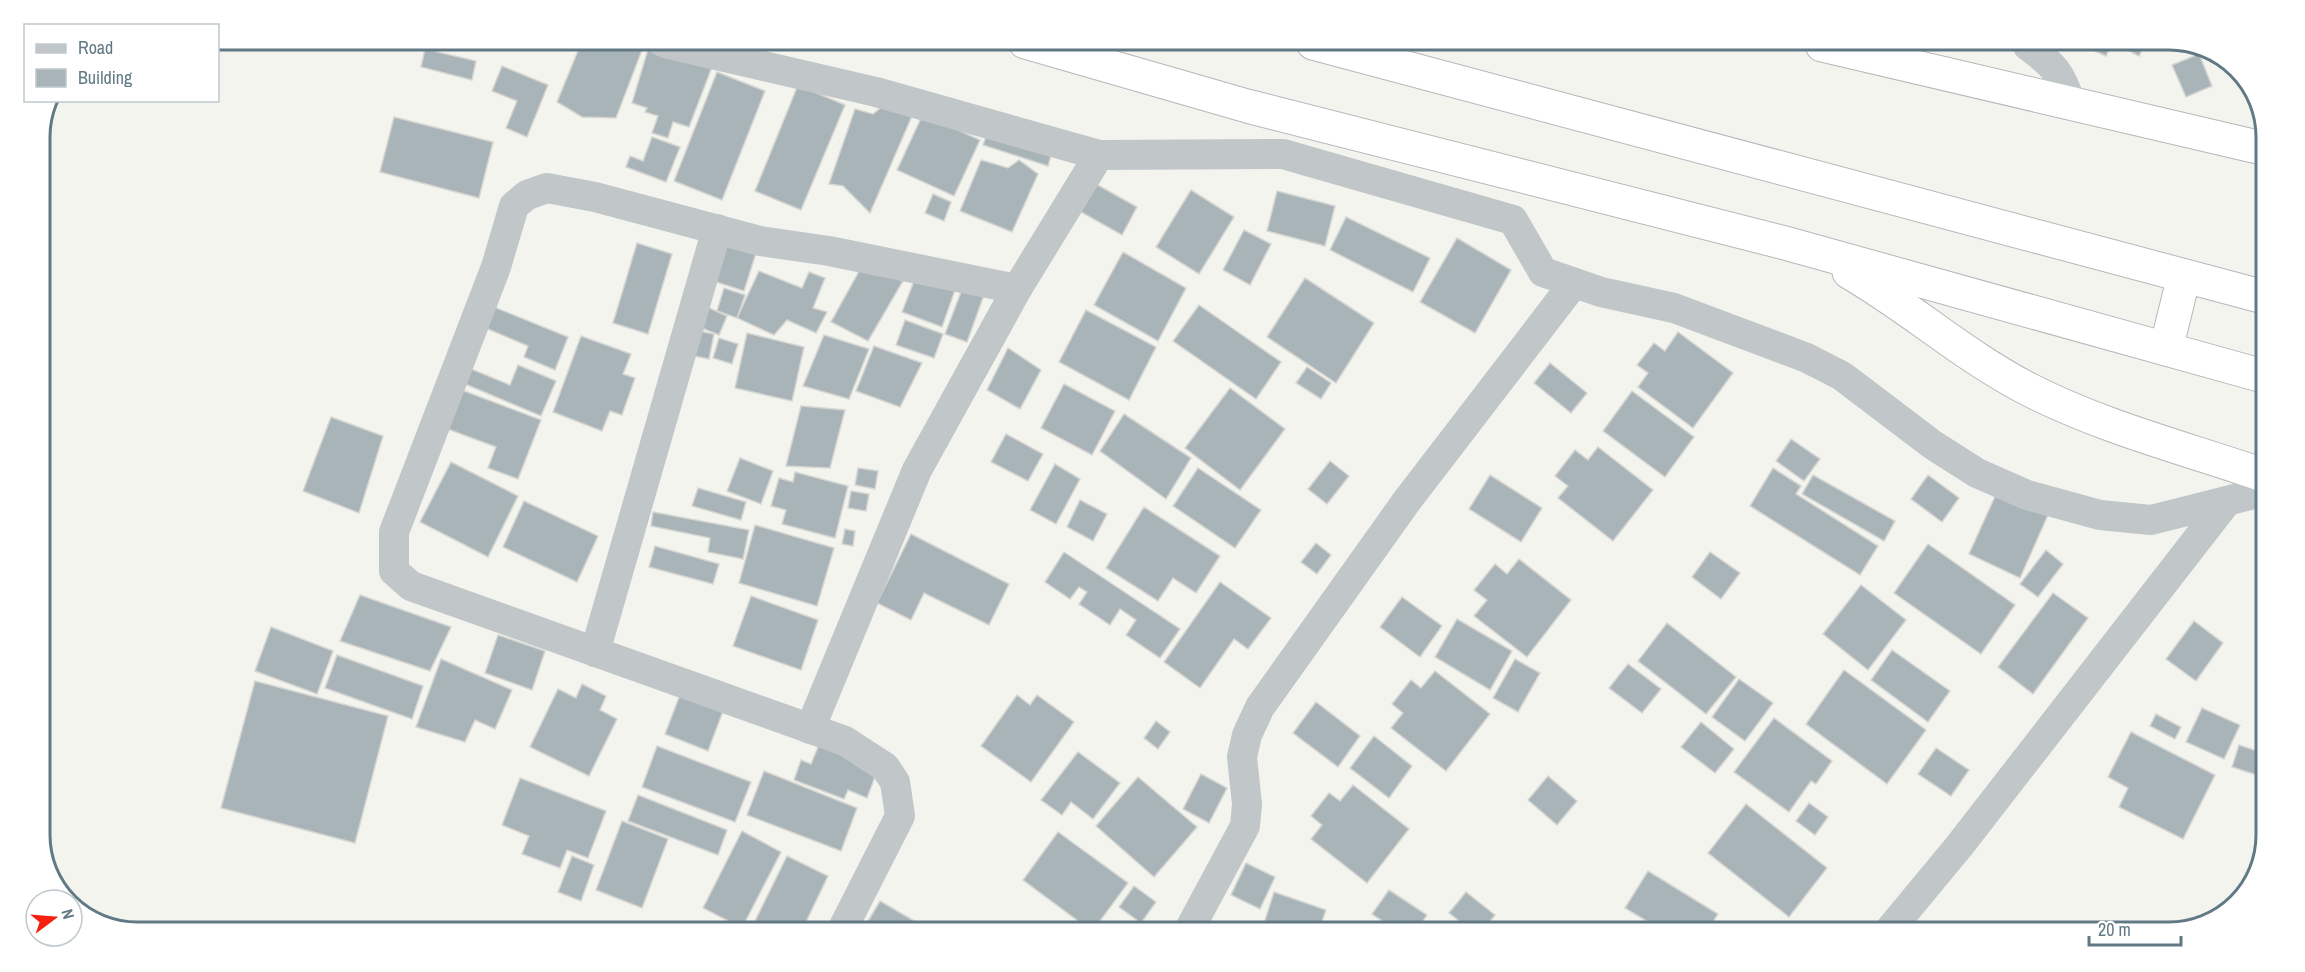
<svg xmlns="http://www.w3.org/2000/svg" width="2305" height="972" viewBox="0 0 2305 972" font-family="'Archivo Narrow',sans-serif">
<style>
.building{fill:#a9b4b8;stroke:#d5d5d2;stroke-width:1.5}
.lines{fill:none;stroke-linecap:round;stroke-linejoin:round}
.trunk-casing{stroke:#b3b8ba;stroke-width:35}
.minor{stroke:#c1c6c9;stroke-width:30}
.trunk{stroke:#fff;stroke-width:33}
.rim{fill:none;stroke:#607984;stroke-width:3}
</style>
<rect width="100%" height="100%" fill="#f4f4ef"/>
<!-- building -->
<g class="building">
<path d="M582,41H619L642,50L616,118L582,117L557,102Z"/>
<path d="M649,46L712,67L689,127L673,122L668,138L652,133L658,116L645,112L647,108L632,103Z"/>
<path d="M2084,46H2111L2106,56Z"/>
<path d="M2119,46H2144L2139,56Z"/>
<path d="M425,49L476,61L472,80L421,67Z"/>
<path d="M2199,54L2212,86L2186,97L2172,65Z"/>
<path d="M502,66L548,85L527,137L506,128L517,101L492,91Z"/>
<path d="M717,72L765,91L722,200L674,181Z"/>
<path d="M798,85L845,105L801,210L755,191Z"/>
<path d="M883,106L912,116L870,213L843,186L829,184L855,109L873,114Z"/>
<path d="M923,114L980,140L954,196L897,170Z"/>
<path d="M394,117L493,142L479,198L380,172Z"/>
<path d="M989,128L1053,149L1048,166L983,145Z"/>
<path d="M652,137L680,147L666,182L626,167L630,156L643,161Z"/>
<path d="M981,160L1008,168L1019,160L1038,174L1012,232L960,211Z"/>
<path d="M1096,184L1137,207L1122,235L1081,212Z"/>
<path d="M1191,190L1234,217L1199,274L1156,247Z"/>
<path d="M1277,191L1335,206L1325,246L1267,231Z"/>
<path d="M933,194L951,202L944,221L925,213Z"/>
<path d="M1346,217L1430,258L1413,292L1330,250Z"/>
<path d="M1244,230L1271,244L1250,285L1223,270Z"/>
<path d="M1457,238L1511,270L1475,333L1420,302Z"/>
<path d="M722,242L756,253L744,291L710,280Z"/>
<path d="M637,243L672,254L648,334L613,323Z"/>
<path d="M1123,252L1186,288L1158,341L1094,305Z"/>
<path d="M862,266L903,281L868,341L831,322Z"/>
<path d="M759,271L802,288L809,272L825,278L813,308L827,312L816,333L787,320L774,335L737,318Z"/>
<path d="M916,276L955,290L942,327L902,312Z"/>
<path d="M1305,278L1374,323L1336,383L1267,337Z"/>
<path d="M963,287L984,295L967,342L945,334Z"/>
<path d="M724,288L745,295L737,318L717,311Z"/>
<path d="M489,305L568,337L555,370L524,357L528,346L481,326Z"/>
<path d="M1199,305L1281,362L1256,399L1173,341Z"/>
<path d="M705,306L727,316L719,335L697,326Z"/>
<path d="M1086,310L1156,347L1129,400L1059,362Z"/>
<path d="M905,320L943,334L934,358L896,345Z"/>
<path d="M694,330L714,334L709,359L689,355Z"/>
<path d="M1678,332L1733,373L1693,428L1638,387L1648,373L1637,365L1654,343L1665,351Z"/>
<path d="M747,333L804,347L792,401L735,388Z"/>
<path d="M824,335L869,349L849,399L803,386Z"/>
<path d="M581,336L631,354L623,374L635,378L622,415L610,411L602,431L553,412Z"/>
<path d="M719,338L738,344L732,364L713,358Z"/>
<path d="M874,346L922,363L900,407L856,391Z"/>
<path d="M1008,348L1041,370L1020,409L987,390Z"/>
<path d="M1550,363L1587,393L1571,413L1534,383Z"/>
<path d="M518,365L556,381L541,416L458,381L464,366L510,385Z"/>
<path d="M1307,367L1331,383L1321,399L1296,383Z"/>
<path d="M1064,384L1115,411L1092,455L1041,428Z"/>
<path d="M1230,388L1285,429L1240,490L1185,448Z"/>
<path d="M459,389L541,420L518,479L488,468L496,447L445,428Z"/>
<path d="M1632,391L1694,437L1665,477L1603,431Z"/>
<path d="M801,406L845,410L830,468L786,466Z"/>
<path d="M1124,414L1191,458L1166,499L1100,451Z"/>
<path d="M331,417L383,436L359,513L303,491Z"/>
<path d="M1006,434L1043,454L1028,481L991,462Z"/>
<path d="M1791,439L1820,459L1804,481L1776,461Z"/>
<path d="M1598,447L1653,490L1613,541L1558,498L1568,486L1555,476L1575,450L1588,460Z"/>
<path d="M740,458L773,471L761,504L727,491Z"/>
<path d="M1330,461L1349,476L1327,504L1308,489Z"/>
<path d="M451,462L518,496L488,557L420,522Z"/>
<path d="M1055,464L1080,479L1056,524L1030,510Z"/>
<path d="M858,468L878,471L875,489L855,485Z"/>
<path d="M1198,468L1261,510L1235,548L1173,506Z"/>
<path d="M1773,468L1801,486L1796,494L1878,546L1860,575L1750,506Z"/>
<path d="M795,472L848,486L835,538L782,524L786,510L771,506L779,478L793,482Z"/>
<path d="M1490,475L1542,508L1521,542L1469,509Z"/>
<path d="M1813,475L1895,521L1884,541L1802,494Z"/>
<path d="M1928,475L1959,498L1942,522L1911,499Z"/>
<path d="M698,488L746,502L741,520L692,506Z"/>
<path d="M851,491L869,494L866,511L848,508Z"/>
<path d="M1997,492L2048,515L2020,578L1969,554Z"/>
<path d="M1080,500L1107,514L1093,541L1067,527Z"/>
<path d="M524,501L598,536L577,582L503,547Z"/>
<path d="M1144,507L1220,556L1196,593L1173,578L1158,601L1106,568Z"/>
<path d="M653,512L749,530L743,559L708,552L710,538L651,526Z"/>
<path d="M755,525L834,548L817,606L739,583Z"/>
<path d="M845,529L855,531L853,546L842,544Z"/>
<path d="M911,534L1009,584L989,625L924,593L911,620L877,603Z"/>
<path d="M1316,543L1331,555L1317,574L1301,562Z"/>
<path d="M1928,544L2015,605L1981,654L1894,593Z"/>
<path d="M655,546L719,564L713,584L649,567Z"/>
<path d="M2046,550L2063,564L2038,597L2020,584Z"/>
<path d="M1064,552L1180,629L1160,658L1126,635L1136,620L1120,609L1110,625L1079,604L1087,592L1079,587L1070,599L1045,582Z"/>
<path d="M1710,552L1740,573L1721,599L1692,577Z"/>
<path d="M1519,559L1571,600L1527,657L1474,616L1487,600L1474,590L1495,564L1507,574Z"/>
<path d="M1220,582L1271,618L1248,649L1234,639L1200,688L1164,662Z"/>
<path d="M1861,585L1906,620L1868,670L1823,634Z"/>
<path d="M2053,593L2088,618L2033,694L1998,667Z"/>
<path d="M360,595L451,627L430,671L340,641Z"/>
<path d="M751,596L818,620L801,670L733,646Z"/>
<path d="M1402,597L1442,626L1420,657L1380,627Z"/>
<path d="M1457,619L1512,651L1490,690L1435,657Z"/>
<path d="M2194,621L2223,643L2196,681L2166,659Z"/>
<path d="M1667,623L1736,677L1706,714L1638,661Z"/>
<path d="M271,627L333,651L317,694L255,671Z"/>
<path d="M498,635L545,651L532,690L485,673Z"/>
<path d="M1892,650L1950,691L1928,722L1871,680Z"/>
<path d="M337,655L423,686L412,719L325,688Z"/>
<path d="M441,659L512,690L495,729L475,720L465,742L416,727Z"/>
<path d="M1515,659L1540,673L1518,712L1493,698Z"/>
<path d="M1628,664L1661,689L1642,713L1609,688Z"/>
<path d="M1844,670L1926,730L1887,784L1806,724Z"/>
<path d="M1435,671L1490,714L1446,771L1391,728L1403,713L1392,704L1411,680L1421,688Z"/>
<path d="M1739,679L1773,703L1745,741L1712,717Z"/>
<path d="M255,681L388,716L355,843L221,808Z"/>
<path d="M582,684L606,696L600,710L617,719L589,776L530,747L558,689L576,698Z"/>
<path d="M683,687L726,703L708,751L665,734Z"/>
<path d="M1017,695L1030,705L1037,695L1074,722L1031,782L981,746Z"/>
<path d="M1316,702L1360,736L1338,767L1293,733Z"/>
<path d="M2202,708L2240,725L2224,759L2186,742Z"/>
<path d="M2156,714L2181,727L2175,739L2150,726Z"/>
<path d="M1774,718L1832,761L1816,784L1811,781L1789,812L1734,772Z"/>
<path d="M1156,721L1170,732L1158,749L1144,738Z"/>
<path d="M1701,722L1734,749L1715,773L1681,747Z"/>
<path d="M2131,732L2215,775L2183,839L2119,807L2128,788L2108,777Z"/>
<path d="M1374,736L1412,766L1389,798L1350,768Z"/>
<path d="M821,740L879,766L867,798L848,790L844,799L794,780L801,760L811,764Z"/>
<path d="M2239,745L2260,752V767L2257,775L2232,767Z"/>
<path d="M657,746L751,782L735,822L642,787Z"/>
<path d="M1936,748L1969,770L1951,796L1918,774Z"/>
<path d="M1078,752L1120,783L1093,819L1071,802L1062,815L1041,800Z"/>
<path d="M764,771L857,808L841,851L747,815Z"/>
<path d="M1201,774L1227,788L1209,823L1183,809Z"/>
<path d="M1548,776L1577,801L1557,825L1528,800Z"/>
<path d="M1138,777L1197,827L1154,877L1096,826Z"/>
<path d="M520,778L606,811L588,858L567,850L560,868L522,854L529,836L502,825Z"/>
<path d="M1353,785L1409,829L1367,883L1311,839L1322,825L1311,816L1329,793L1340,801Z"/>
<path d="M638,795L727,830L718,855L628,821Z"/>
<path d="M1809,803L1828,817L1815,835L1796,821Z"/>
<path d="M1746,804L1827,868L1789,917L1708,853Z"/>
<path d="M622,821L668,839L642,908L596,890Z"/>
<path d="M742,831L781,852L742,928L703,908Z"/>
<path d="M1058,832L1128,883L1094,929H1089L1023,880Z"/>
<path d="M572,856L594,865L581,901L558,892Z"/>
<path d="M787,856L828,876L803,928H764L754,923Z"/>
<path d="M1246,863L1275,877L1260,909L1231,895Z"/>
<path d="M1648,871L1718,914L1707,931H1663L1625,908Z"/>
<path d="M1134,886L1156,902L1141,923L1119,907Z"/>
<path d="M1389,890L1427,915L1417,930H1396L1372,914Z"/>
<path d="M1274,892L1326,910L1319,930H1262Z"/>
<path d="M1466,892L1495,915L1482,931H1472L1449,913Z"/>
<path d="M880,901L928,929L864,928Z"/>
</g>
<g class="lines">
<defs>
<g id="trunk">
<path d="M1025,42L1247,106L1785,243L2263,376"/>
<path d="M1313,43L2264,297"/>
<path d="M1822,45L2266,149"/>
<path d="M1849,272C1911,308 1964,356 2028,389C2102,427 2184,448 2263,475"/>
<path d="M2166,349L2184,276"/>
</g>
</defs>
<!-- trunk casing -->
<use href="#trunk" class="trunk-casing"/>
<!-- minor -->
<g class="minor">
<path d="M661,41L668,44L876,92L1099,155L1283,154L1513,220L1543,272L1601,292L1674,308L1807,358L1842,376L1933,445L1977,473L2027,495L2100,515L2151,520L2262,492"/>
<path d="M2028,46C2054,65 2061,73 2071,104"/>
<path d="M595,652L717,229"/>
<path d="M810,729L917,470L1017,289L1099,155"/>
<path d="M843,928L900,816L895,782L885,767L845,741L411,586L394,571V532L496,267L514,206L527,195L547,188L595,197L760,241L829,251L1017,289"/>
<path d="M1189,930L1245,826L1247,804L1242,757L1247,735L1260,707L1406,502L1574,283"/>
<path d="M1888,932L1960,845L2227,501"/>
</g>
<!-- trunk -->
<use href="#trunk" class="trunk"/>
</g>
<!-- crop -->
<path d="M0 0H2305V972H0ZM137 50H2169A87 87 0 0 1 2256 137V835A87 87 0 0 1 2169 922H137A87 87 0 0 1 50 835V137A87 87 0 0 1 137 50Z" fill="#fff" fill-rule="evenodd"/>
<path class="rim" d="M137 50H2169A87 87 0 0 1 2256 137V835A87 87 0 0 1 2169 922H137A87 87 0 0 1 50 835V137A87 87 0 0 1 137 50Z"/>
<!-- legend -->
<rect x="24" y="24" width="195" height="78" fill="#ffffff" stroke="#bfc9ce" stroke-width="1.5"/>
<rect x="36" y="44" width="30" height="9" fill="#c1c6c9" stroke="#bfc9ce" stroke-width="1.5"/>
<text x="78" y="54" font-size="18" fill="#607984">Road</text>
<rect x="36" y="69" width="30" height="18" fill="#a9b4b8" stroke="#bfc9ce" stroke-width="1.5"/>
<text x="78" y="84" font-size="18" fill="#607984">Building</text>
<!-- north arrow -->
<g transform="translate(54 918) rotate(74)"><circle r="28" fill="#ffffff" stroke="#bfc9ce" stroke-width="1.5"/>
<path d="M0-4.5L10 22L0 15L-10 22Z" fill="#f5200e"/>
<text y="-9" font-size="16" font-weight="bold" text-anchor="middle" fill="#607984">N</text>
</g>
<!-- scale -->
<path d="M2089 936v9h92v-9" fill="none" stroke="#607984" stroke-width="3"/>
<text x="2098" y="936" font-size="18" fill="#607984" stroke="#ffffff" stroke-width="4.5" paint-order="stroke">20 m</text>
</svg>
